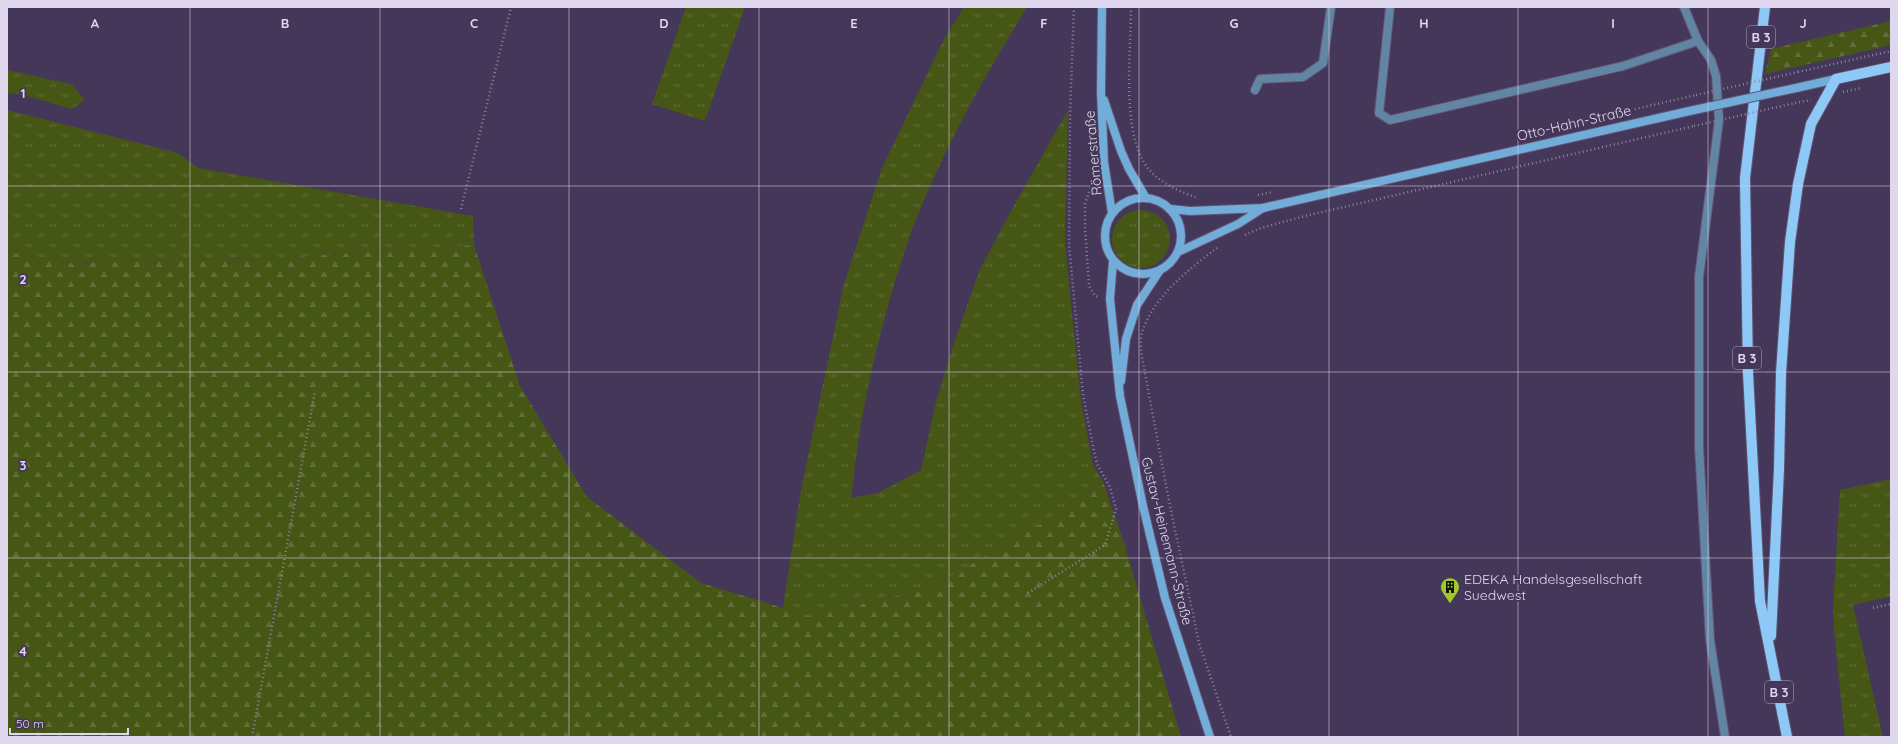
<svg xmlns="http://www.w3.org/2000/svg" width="1898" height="744" viewBox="0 0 1898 744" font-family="Quicksand,sans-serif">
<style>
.grass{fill:url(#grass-tufts)}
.forest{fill:url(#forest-firs)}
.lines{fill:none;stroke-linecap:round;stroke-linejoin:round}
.lane-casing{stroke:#615474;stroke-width:10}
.secondary-casing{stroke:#615474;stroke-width:10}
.primary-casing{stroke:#615474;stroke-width:12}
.path{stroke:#8e839f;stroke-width:2.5;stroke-dasharray:1 3;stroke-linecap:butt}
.lane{stroke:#6185a2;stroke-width:8}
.secondary{stroke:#72acd9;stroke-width:8}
.primary{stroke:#8dc8f7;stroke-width:10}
.secondary-bridge-casing{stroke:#615474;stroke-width:10;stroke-linecap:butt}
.path-bridge{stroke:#8e839f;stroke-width:2.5;stroke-dasharray:1 3;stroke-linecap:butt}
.secondary-bridge{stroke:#72acd9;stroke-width:8}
.grid{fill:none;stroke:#dfd7ed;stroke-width:1;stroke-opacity:0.55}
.labels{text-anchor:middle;stroke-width:4;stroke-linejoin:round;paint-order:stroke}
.shield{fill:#453759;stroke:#b1a7c1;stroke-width:1}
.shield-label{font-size:13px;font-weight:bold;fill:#dfd7ed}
.street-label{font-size:14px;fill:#dfd7ed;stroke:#453759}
.poi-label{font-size:14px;fill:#dfd7ed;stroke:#453759;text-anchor:start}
.grid-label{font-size:13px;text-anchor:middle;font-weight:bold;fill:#dfd7ed;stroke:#453759;stroke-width:4;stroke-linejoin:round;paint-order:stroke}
</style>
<defs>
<pattern id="grass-tufts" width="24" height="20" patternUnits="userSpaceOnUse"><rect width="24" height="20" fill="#465715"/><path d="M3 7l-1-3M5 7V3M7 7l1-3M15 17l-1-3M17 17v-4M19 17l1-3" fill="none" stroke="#606e37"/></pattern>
<pattern id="forest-firs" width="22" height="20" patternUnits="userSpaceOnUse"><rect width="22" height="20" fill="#465715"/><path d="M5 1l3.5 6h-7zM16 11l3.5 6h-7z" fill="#606e37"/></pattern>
</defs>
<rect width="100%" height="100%" fill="#453759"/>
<!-- grass -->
<g class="grass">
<path d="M686,7H745L705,121L652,104Z"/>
<path d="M964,7H1027C980,84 934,165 905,250C888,301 874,355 864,408C858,437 855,468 851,498L878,493L921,470L936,402L954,343L980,269L1011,211L1068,110L1065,242L1067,265L1081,401L1093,465L1103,482L1063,511L931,588L810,616L783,608L801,490L844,284L882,168L944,39Z"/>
<path d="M7,70L71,84L85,100L72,109L20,94L7,93Z"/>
<path d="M7,110L178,153L198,168L473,216L474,245L294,257L72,263L7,252Z"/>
<circle cx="1141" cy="239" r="29"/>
<path d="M1891,479V596L1853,605L1883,737H1845L1834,631L1833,609L1840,490Z"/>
</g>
<!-- forest -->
<g class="forest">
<path d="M1891,21V45L1765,74L1771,49Z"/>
<path d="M474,245L520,386L587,497L701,583L810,616L931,588L1063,511L1103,482L1124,543L1181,737H7V252L72,263L294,257Z"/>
</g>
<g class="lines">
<defs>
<g id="lane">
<path d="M1390,7L1379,113L1390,120L1623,66L1698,41"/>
<path d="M1684,7L1698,41L1711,60L1716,76L1719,120L1699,277V447L1710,640L1725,737"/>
<path d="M1255,90L1260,79L1303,77L1323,63L1331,7"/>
</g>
<g id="secondary">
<path d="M1102,7L1101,92L1104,162L1112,213"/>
<path d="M1796,88L1836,79"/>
<path d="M1104,100L1121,151L1129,169L1146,198"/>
<circle cx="1143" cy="236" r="38"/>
<path d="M1170,209L1190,211L1263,208L1694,110"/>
<path d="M1178,252L1238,224L1263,208"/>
<path d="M1113,261L1110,299L1120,396L1143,506L1165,598L1210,737"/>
<path d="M1121,381L1126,339L1137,305L1160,270"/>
</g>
<g id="primary">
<path d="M1765,7L1745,178L1748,373L1760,601L1787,737"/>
<path d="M1771,636L1779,469L1781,373L1790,242L1798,184L1811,124L1836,79L1891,67"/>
</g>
</defs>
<!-- lane casing -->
<use href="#lane" class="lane-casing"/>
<!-- secondary casing -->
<use href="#secondary" class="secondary-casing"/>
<!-- primary casing -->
<use href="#primary" class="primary-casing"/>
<!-- path -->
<g class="path">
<path d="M1131,7C1131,52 1122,122 1143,161C1154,181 1178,191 1198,198"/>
<path d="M1798,72L1891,51"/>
<path d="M1843,92L1861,88"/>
<path d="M1795,103L1811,100"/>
<path d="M1549,129L1696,95"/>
<path d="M1096,183L1091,186L1085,204V228L1089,286L1095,296L1099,297"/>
<path d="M1258,195L1273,192"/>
<path d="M461,209L511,7"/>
<path d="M1245,235L1261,228L1305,216L1694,126"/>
<path d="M1217,248C1189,269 1152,298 1142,333C1140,338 1141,346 1141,352L1169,501L1199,643L1231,737"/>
<path d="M1028,593L1105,545L1116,509L1110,487L1097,464L1094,451L1083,395L1069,244L1070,114L1074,7"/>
<path d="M1873,608L1891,604"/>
<path d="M252,737L315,391"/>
</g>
<!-- lane -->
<use href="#lane" class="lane"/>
<!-- secondary -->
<use href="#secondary" class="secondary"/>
<!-- primary -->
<use href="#primary" class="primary"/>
<defs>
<path id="secondary-bridge" d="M1694,110L1796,88"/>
</defs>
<!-- secondary-bridge casing -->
<use href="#secondary-bridge" class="secondary-bridge-casing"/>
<!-- path-bridge -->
<g class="path-bridge">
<path d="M1696,95L1798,72"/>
<path d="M1694,126L1795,103"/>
</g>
<!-- secondary-bridge -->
<use href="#secondary-bridge" class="secondary-bridge"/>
</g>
<!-- grid -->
<path class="grid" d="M190,7V737M380,7V737M569,7V737M759,7V737M949,7V737M1139,7V737M1329,7V737M1518,7V737M1708,7V737M7,186H1891M7,372H1891M7,558H1891"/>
<!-- icons -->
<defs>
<symbol id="building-pin" viewBox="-11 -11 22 30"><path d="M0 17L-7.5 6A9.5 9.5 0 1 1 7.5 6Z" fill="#a2c928" stroke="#453759"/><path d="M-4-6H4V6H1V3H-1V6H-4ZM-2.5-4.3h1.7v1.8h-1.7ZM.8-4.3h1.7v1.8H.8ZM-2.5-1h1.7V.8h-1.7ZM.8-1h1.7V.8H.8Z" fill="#111"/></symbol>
</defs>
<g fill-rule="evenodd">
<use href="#building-pin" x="1439" y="576" width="22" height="30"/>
</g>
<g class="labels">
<!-- shield labels -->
<g class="shield">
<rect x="1747" y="26" width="28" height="22" rx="3"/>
<rect x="1733" y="347" width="28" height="22" rx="3"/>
<rect x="1765" y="681" width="28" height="22" rx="3"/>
</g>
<g class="shield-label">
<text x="1761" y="42">B 3</text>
<text x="1747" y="363">B 3</text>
<text x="1779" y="697">B 3</text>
</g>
<!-- street labels -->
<g class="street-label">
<text transform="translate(1574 123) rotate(-13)" y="5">Otto-Hahn-Straße</text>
<text transform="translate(1093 153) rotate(-95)" y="5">Römerstraße</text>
<text transform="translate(1167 541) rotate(76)" y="5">Gustav-Heinemann-Straße</text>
</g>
<!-- poi labels -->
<g class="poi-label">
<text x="1464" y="584">EDEKA Handelsgesellschaft<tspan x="1464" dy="16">Suedwest</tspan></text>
</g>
</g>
<g class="grid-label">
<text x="95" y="28">A</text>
<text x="285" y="28">B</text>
<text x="474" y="28">C</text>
<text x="664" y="28">D</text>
<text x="854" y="28">E</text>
<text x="1044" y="28">F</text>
<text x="1234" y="28">G</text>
<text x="1424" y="28">H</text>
<text x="1613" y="28">I</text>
<text x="1803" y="28">J</text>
<text x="23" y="98">1</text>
<text x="23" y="284">2</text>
<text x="23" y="470">3</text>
<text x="23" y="656">4</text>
</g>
<!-- border -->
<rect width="1898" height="744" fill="none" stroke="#dfd7ed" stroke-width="16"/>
<!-- scale -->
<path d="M10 728v6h118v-6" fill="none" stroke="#dfd7ed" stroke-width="2"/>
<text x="16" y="728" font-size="12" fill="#dfd7ed" stroke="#453759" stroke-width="3" paint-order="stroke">50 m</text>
</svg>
